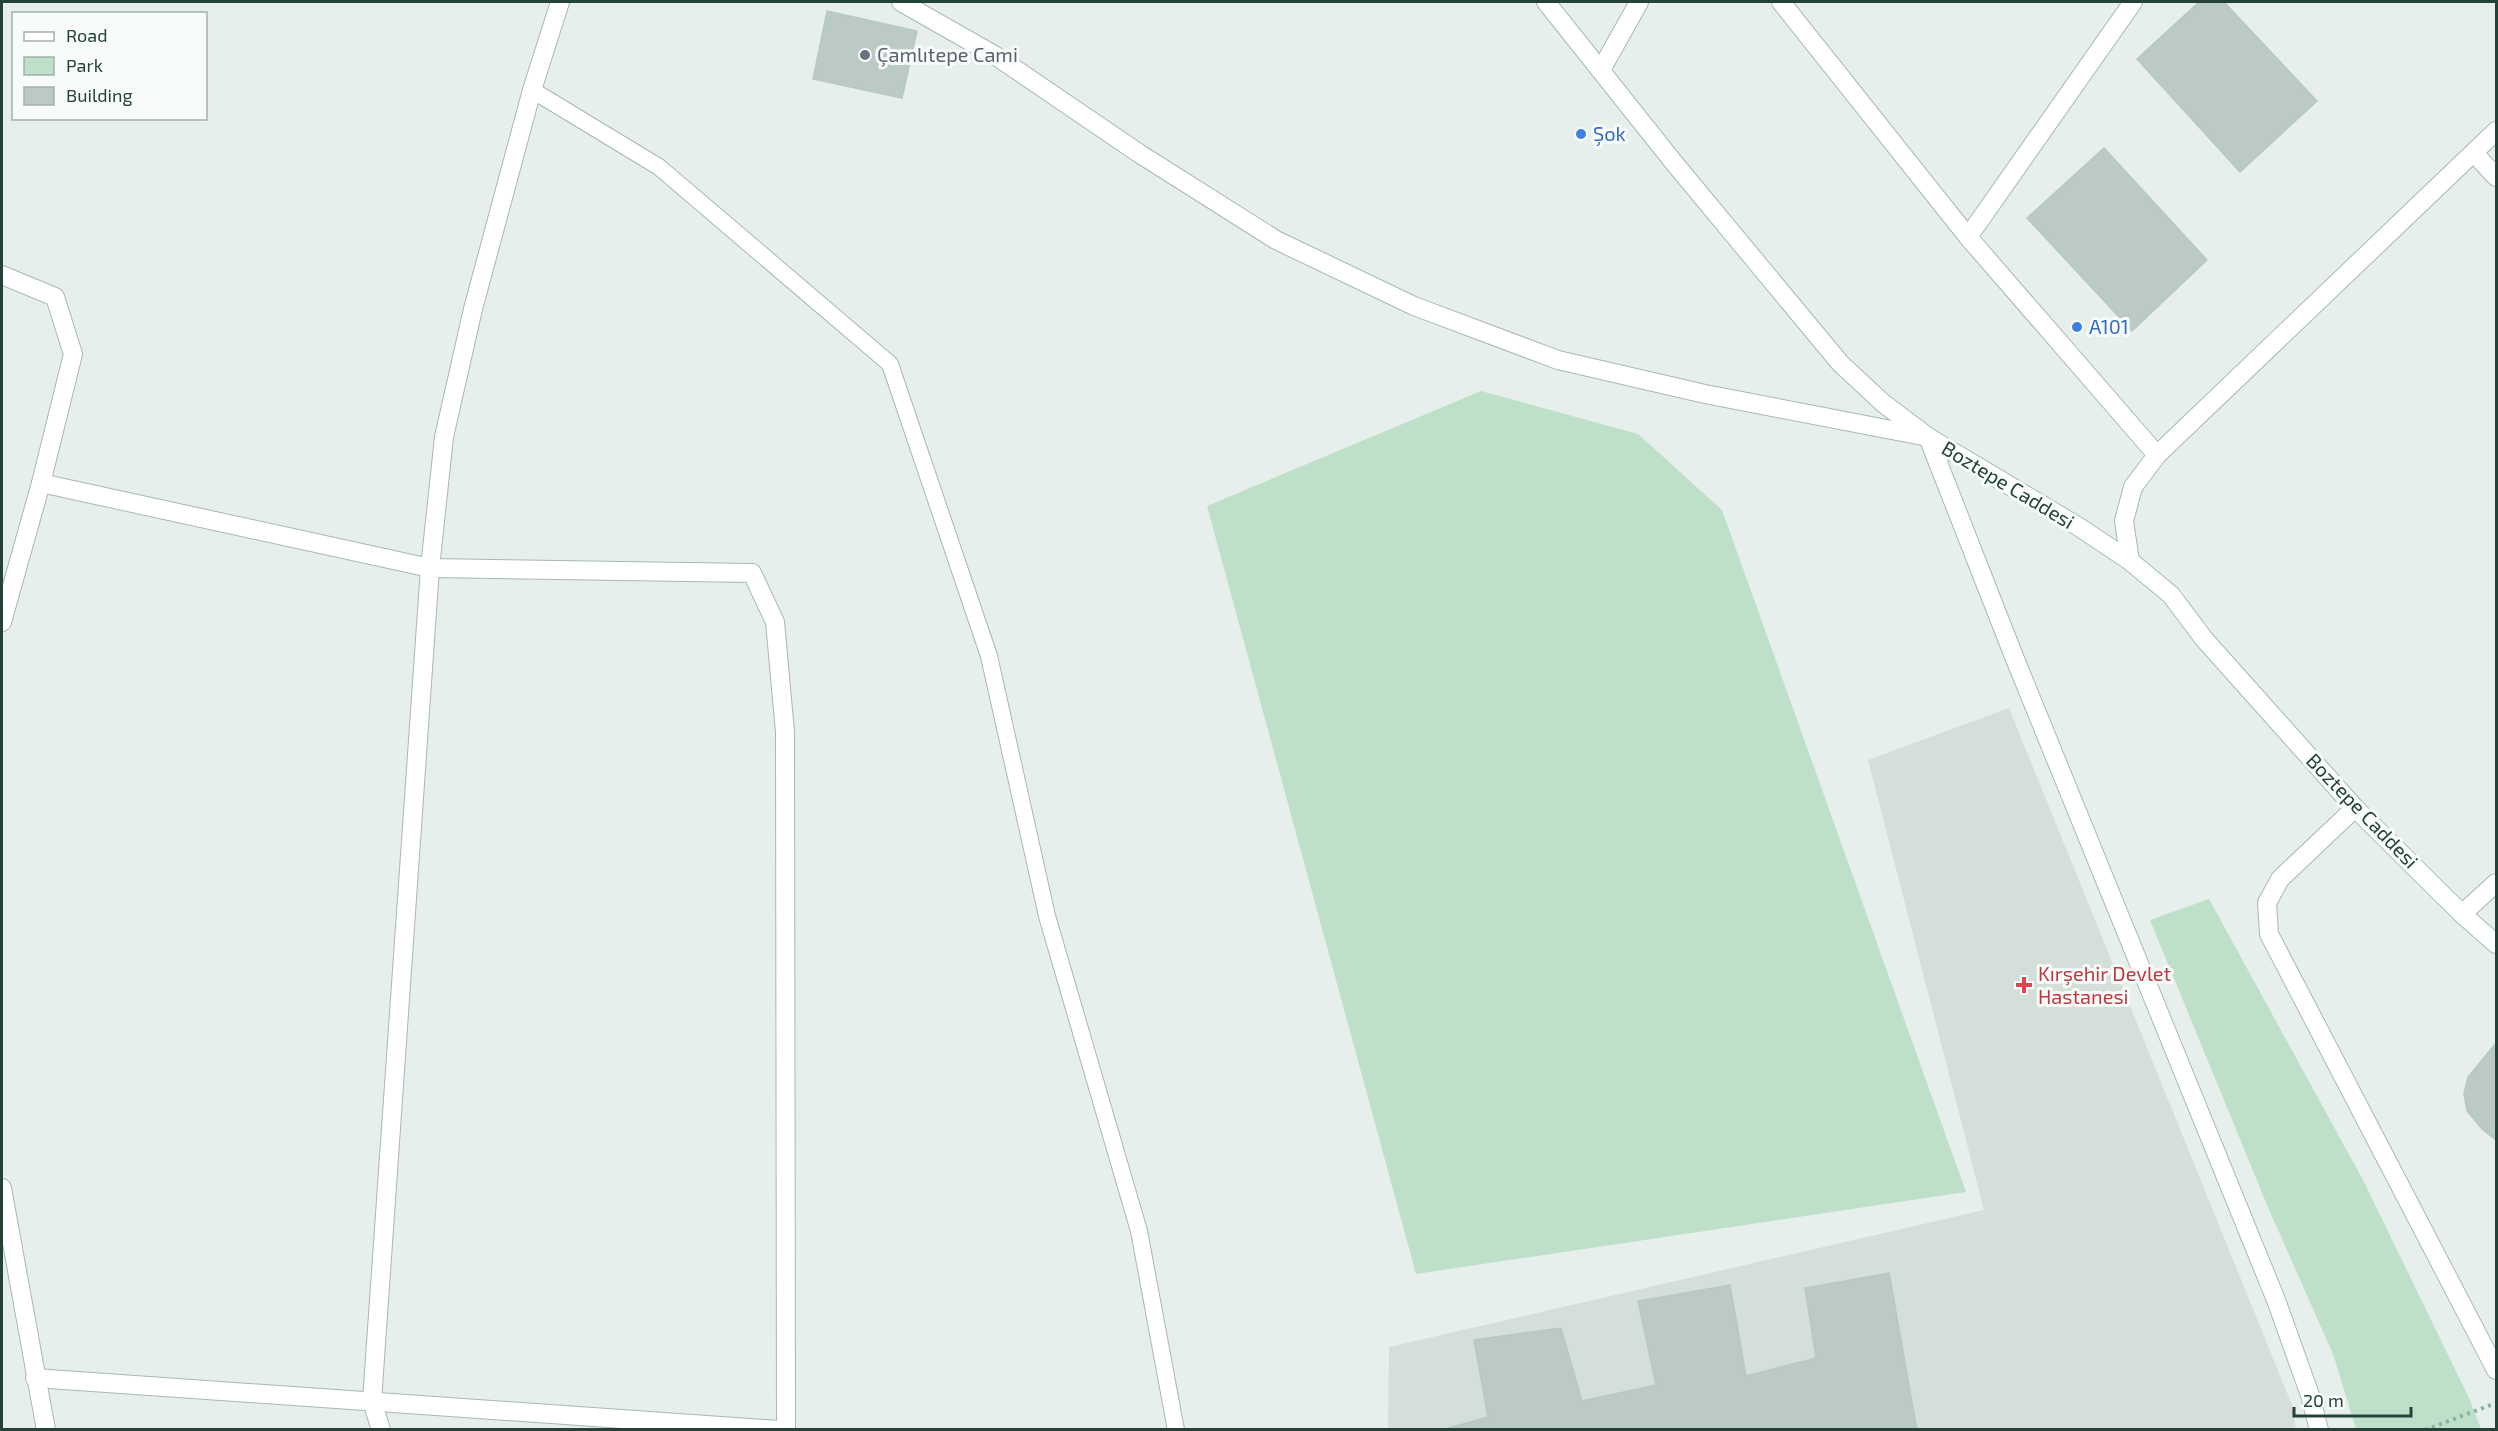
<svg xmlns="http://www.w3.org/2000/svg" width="2498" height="1431" viewBox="0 0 2498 1431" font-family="'Exo 2',sans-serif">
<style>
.built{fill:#d4dfda}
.green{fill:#bfe0c8}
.building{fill:#bbcac4;stroke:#b8c9c2;stroke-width:1.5}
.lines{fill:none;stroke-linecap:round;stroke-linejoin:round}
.service-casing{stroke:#a8b8b2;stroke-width:18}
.minor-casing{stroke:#a8b8b2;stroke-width:20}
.secondary-casing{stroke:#a4bbb3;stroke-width:20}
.path{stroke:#86b3a5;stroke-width:4;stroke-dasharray:3 4.5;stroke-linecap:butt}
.service{stroke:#fff;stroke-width:16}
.minor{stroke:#fff;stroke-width:18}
.secondary{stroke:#fff;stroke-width:18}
.worship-dot{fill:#6b7280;stroke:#f7fbf9;stroke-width:2}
.shop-dot{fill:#3f7fe0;stroke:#f7fbf9;stroke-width:2}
.health-dot{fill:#e0444e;stroke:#f7fbf9;stroke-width:2}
.labels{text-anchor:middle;stroke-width:6;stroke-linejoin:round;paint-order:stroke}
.worship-label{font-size:20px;fill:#5b616d;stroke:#f7fbf9;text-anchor:start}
.shop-label{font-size:20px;fill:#366cbe;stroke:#f7fbf9;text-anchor:start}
.street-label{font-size:20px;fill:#24423a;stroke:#f7fbf9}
.health-label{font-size:20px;fill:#be3a42;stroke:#f7fbf9;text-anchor:start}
</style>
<rect width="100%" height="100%" fill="#e6efeb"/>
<!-- built -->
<path class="built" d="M2009,708L2292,1405L2296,1429L1388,1430L1389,1347L1984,1210L1868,760Z"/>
<!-- green -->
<g class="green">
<path d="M1481,391L1638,434L1722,510L1966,1192L1416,1274L1207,506Z"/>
<path d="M2209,899L2363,1180L2469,1398L2481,1429H2356L2333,1354L2267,1205L2150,920Z"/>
</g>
<!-- building -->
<g class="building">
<path d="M2199,2H2224L2317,101L2240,172L2137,59Z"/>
<path d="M827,11L917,31L902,98L813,79Z"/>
<path d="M2104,148L2207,260L2132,331L2027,218Z"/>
<path d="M2496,1043V1140L2482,1129L2467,1111L2464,1094L2468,1077Z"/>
<path d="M1889,1273L1917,1430H1450L1449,1428L1488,1417L1474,1340L1561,1328L1582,1401L1656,1385L1638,1301L1730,1285L1746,1376L1816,1358L1805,1288Z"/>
</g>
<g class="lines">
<defs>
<path id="service" d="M532,90L659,167L890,364L989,656L1047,916L1139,1231L1176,1430"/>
<g id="minor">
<path d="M901,2L996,56L1140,154L1276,240L1414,306L1558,360L1705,394L1928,437"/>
<path d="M1781,2L1968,237L2157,455"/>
<path d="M1601,70L1639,2"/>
<path d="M2474,153L2496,177"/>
<path d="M1968,237L2133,2"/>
<path d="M2,275L55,297L73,354L41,483L2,622"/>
<path d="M41,483L430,568L752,573L775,622L785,732L786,1430"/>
<path d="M2130,561L2124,521L2133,487L2157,455L2496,131"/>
<path d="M2355,808L2280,879L2267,903L2269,934L2496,1370"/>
<path d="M2462,914L2496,883"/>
<path d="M2,1188L46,1430"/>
<path d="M35,1378L779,1430"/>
<path d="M381,1430L372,1401L430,568L444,437L473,309L532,90L560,2"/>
</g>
<g id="secondary">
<path d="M1546,2L1675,164L1840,363L1883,403L1928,437L2079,527L2130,561L2171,595L2204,639L2355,808L2462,914L2496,944"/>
<path d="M1928,437L2013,654L2276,1300L2310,1395L2319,1430"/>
</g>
</defs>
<!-- service casing -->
<use href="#service" class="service-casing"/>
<!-- minor casing -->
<use href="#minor" class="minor-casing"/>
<!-- secondary casing -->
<use href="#secondary" class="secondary-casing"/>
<!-- path -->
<path class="path" d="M2425,1430L2496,1403"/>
<!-- service -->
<use href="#service" class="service"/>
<!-- minor -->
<use href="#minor" class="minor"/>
<!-- secondary -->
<use href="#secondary" class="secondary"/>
</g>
<!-- markers -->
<circle class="worship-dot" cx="865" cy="55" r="6"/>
<g class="shop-dot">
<circle cx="1581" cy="134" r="6"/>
<circle cx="2077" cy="327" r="6"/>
</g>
<path class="health-dot" d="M2021 976h6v6h6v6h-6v6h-6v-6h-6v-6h6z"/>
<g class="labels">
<!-- worship labels -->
<g class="worship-label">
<text x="877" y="62">Çamlıtepe Cami</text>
</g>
<!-- shop labels -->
<g class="shop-label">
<text x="1593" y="141">Şok</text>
<text x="2089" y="334">A101</text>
</g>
<!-- street labels -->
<g class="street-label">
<text transform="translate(2008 485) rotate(31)" y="7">Boztepe Caddesi</text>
<text transform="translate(2362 811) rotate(46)" y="7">Boztepe Caddesi</text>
</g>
<!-- health labels -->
<g class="health-label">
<text x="2038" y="981">Kırşehir Devlet<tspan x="2038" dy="23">Hastanesi</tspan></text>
</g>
</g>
<!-- border -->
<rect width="2498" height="1431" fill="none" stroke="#24423a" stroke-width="6"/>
<!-- legend -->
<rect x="12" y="12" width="195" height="108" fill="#f7fbf9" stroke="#a3b1ad" stroke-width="1.5"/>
<rect x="24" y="32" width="30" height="9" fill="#ffffff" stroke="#a3b1ad" stroke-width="1.5"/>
<text x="66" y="42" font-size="18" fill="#24423a">Road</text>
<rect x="24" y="57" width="30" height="18" fill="#bfe0c8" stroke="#a3b1ad" stroke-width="1.5"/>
<text x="66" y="72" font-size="18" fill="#24423a">Park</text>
<rect x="24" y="87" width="30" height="18" fill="#bbcac4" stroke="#a3b1ad" stroke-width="1.5"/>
<text x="66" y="102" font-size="18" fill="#24423a">Building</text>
<!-- scale -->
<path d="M2294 1407v9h117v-9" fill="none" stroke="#24423a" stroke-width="3"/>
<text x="2303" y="1407" font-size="18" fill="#24423a" stroke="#f7fbf9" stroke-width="4.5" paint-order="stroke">20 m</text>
</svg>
